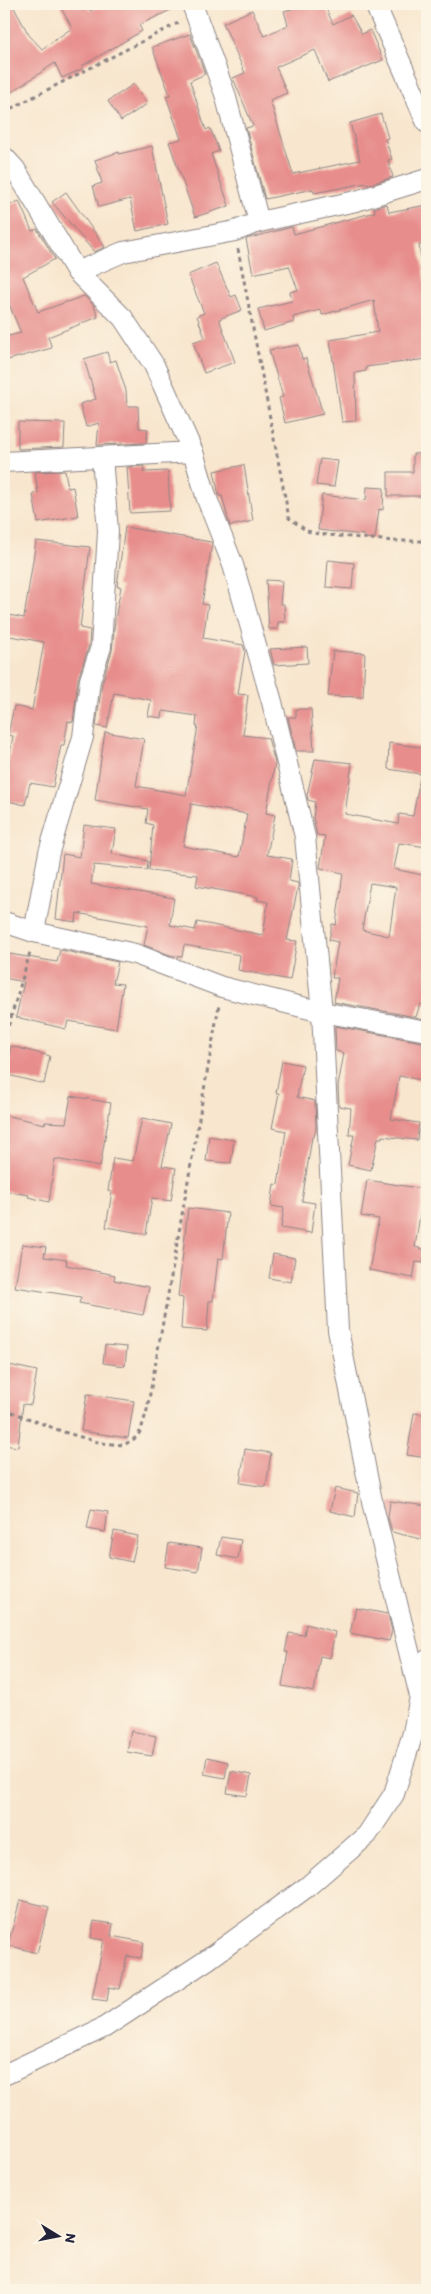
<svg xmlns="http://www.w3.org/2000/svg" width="431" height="2294" viewBox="0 0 431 2294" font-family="Itim,sans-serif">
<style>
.building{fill:#e78e8d;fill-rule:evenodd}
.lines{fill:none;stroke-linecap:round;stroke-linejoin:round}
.minor-casing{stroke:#8d8484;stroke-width:22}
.path{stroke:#8d8484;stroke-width:3;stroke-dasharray:4 4;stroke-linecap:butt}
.minor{stroke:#fff;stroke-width:20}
</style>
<rect width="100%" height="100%" fill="#fcf5e5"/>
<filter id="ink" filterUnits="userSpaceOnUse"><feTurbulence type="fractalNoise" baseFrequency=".02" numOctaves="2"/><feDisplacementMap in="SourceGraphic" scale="10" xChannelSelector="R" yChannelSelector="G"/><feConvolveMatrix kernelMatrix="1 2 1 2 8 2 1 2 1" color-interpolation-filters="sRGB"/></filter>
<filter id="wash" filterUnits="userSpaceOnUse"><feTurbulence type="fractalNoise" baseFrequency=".0096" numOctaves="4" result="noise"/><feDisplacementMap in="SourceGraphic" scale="20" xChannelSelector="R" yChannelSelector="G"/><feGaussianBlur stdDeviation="1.12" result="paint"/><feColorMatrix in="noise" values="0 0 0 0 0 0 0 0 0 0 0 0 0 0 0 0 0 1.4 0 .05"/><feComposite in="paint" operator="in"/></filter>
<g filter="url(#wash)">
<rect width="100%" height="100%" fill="#f8e6ce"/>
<g id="blocks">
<!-- building -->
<g class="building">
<path d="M4,4H12L29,35L42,49L72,28L59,4H86L90,11L104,4L181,5L139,25L142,31L82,66L84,68L62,78L55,63L4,97Z"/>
<path d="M289,4H324L333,24L351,15L362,34L370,30L383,60L328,82L315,50L276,67L287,93L270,100L293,174L360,160L350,123L381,114L388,138L385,139L392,159L388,160L393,177L367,185L366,183L314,193L313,189L265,199L246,128L253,126L233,78L245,73L223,23L252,10L264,36L288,25L284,11L292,9Z"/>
<path d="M190,34L205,74L190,81L206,130L210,128L219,151L211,154L229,206L195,217L169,142L181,139L166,96L170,95L152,47Z"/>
<path d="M134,84L147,104L121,121L108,101Z"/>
<path d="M152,146L168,224L137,231L130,199L99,207L93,186L102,183L95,160L119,152V154Z"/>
<path d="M66,192L105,247L94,252L52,202Z"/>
<path d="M19,201L32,231L37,229L55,259L23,277L38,312L84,296L94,306L98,317L48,337L52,348L4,361V337L21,333L4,292V208Z"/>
<path d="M387,204L389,212L427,205V244L419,245L427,296V359L366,367V371L355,373L356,421L342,422L330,340L378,332L374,300L322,315L321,310L293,317L294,322L264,331L258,309L292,301L290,292L298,290L289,266L253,274L246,239L292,227L294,234L375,212L374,208Z"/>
<path d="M216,263L231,297L236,295L242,310L219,319L235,362L204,373L193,342L205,338L197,316L204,313L188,275Z"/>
<path d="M299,345L302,359L306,358L323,414L285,423L279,398L283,397L269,350Z"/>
<path d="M107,352L110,362L116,360L126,391L127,406H138L139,428L148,429L146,443L97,445L99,423L86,427L80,404L96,399L84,359Z"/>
<path d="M18,422L65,423L64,447L18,449Z"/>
<path d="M427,453V496H388V472H413V454Z"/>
<path d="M320,459L338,461L334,487L316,485Z"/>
<path d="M244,465L253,521L230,526L222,496H219L214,471Z"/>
<path d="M144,466L143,472L168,471L170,511L130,513L127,467Z"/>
<path d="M65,471L68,488L73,487L78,516L38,523L33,494L38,493L35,472Z"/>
<path d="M367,487L384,488L383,510L379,509L375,539L364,538V535L318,530L322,495L366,500Z"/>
<path d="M125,527L211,542L212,544L202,604L208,605L203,638L243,645L245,651L238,694L248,695L243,735L268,738L275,763L266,813L275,815L267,855L292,859L289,881L298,883V887L287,940L297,941L290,980L238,970L240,955L184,945L182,957L170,955L144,945L148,926L77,913L76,922L56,919L63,854L80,857L84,825L116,829L112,854L148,861L147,870L94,865L91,884L174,898L170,925L195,930L197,922L263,935L268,902L257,900L258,897L196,886L198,875L149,870L153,825L146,823L148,809L95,800L105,732L144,739L136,786L186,795L198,726H196L197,716L163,711L162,718L148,716L151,700L114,693L107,728L96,726L102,683L112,651L115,620L121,587L117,586ZM191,804L247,814L239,857L183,846Z"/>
<path d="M36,541L90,547L80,628L90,630L89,645L78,679L73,722L68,721L64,745H61L53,787L30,783L25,805L4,800V787L13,736L8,735L14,706L32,710L44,642L4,635V614L24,618Z"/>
<path d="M328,560L354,563L352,589L326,587Z"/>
<path d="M266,580L282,581L280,604H284L285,622H278V629H269Z"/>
<path d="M307,647L308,663L274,665L270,649Z"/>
<path d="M333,651L365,653L363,697L328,696Z"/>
<path d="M296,709H311L314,751H296L288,717H296Z"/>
<path d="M389,743L427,748V775L388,769Z"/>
<path d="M315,759L352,763L345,814L398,824L399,814L413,816L420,777L427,778V847L399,843L394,869L427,876V1005L420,1004L416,1017L334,1002L338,978H332L338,942L329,940L332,924L336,925L343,873L320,868L325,836L317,835L313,818L315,802L308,800L307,795ZM370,883L396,887L389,936L362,930Z"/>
<path d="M60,950L118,962L113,983L123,984L116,1029L68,1021L66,1029L16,1017L24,982L4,978V953L57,962Z"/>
<path d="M335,1026L427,1043V1081L399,1076L391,1119L419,1123L417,1140L382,1136V1138H378L371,1170L348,1165L354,1135H349L351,1108L339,1106L338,1086L344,1053L336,1051Z"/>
<path d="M11,1046L50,1056L44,1084L4,1074Z"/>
<path d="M282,1061L303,1065L297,1097L315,1101L316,1128L314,1137H312L302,1201L315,1203L311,1233L281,1228L284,1208L271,1206L274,1184L278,1185L286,1131L272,1128L279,1093H276Z"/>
<path d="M71,1096L111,1103L100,1167L55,1159L49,1202L28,1197L29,1195L4,1191V1115L45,1124V1122L66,1123Z"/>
<path d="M142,1118L171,1124L162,1166L176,1168L171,1201L152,1198L146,1234L106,1227L112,1192L108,1191L113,1158L133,1161Z"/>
<path d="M209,1136L234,1140L231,1163L206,1161Z"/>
<path d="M367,1180L424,1189L415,1247L426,1250L423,1263L416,1262L413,1278L369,1270L379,1219L361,1216Z"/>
<path d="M188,1208L228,1213L223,1259L218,1258L213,1301H209L207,1331L181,1329L183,1298L178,1297Z"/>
<path d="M22,1244L46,1247L44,1257L67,1260L66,1265L115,1275L114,1280L149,1287L143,1315L79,1303L81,1297L15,1287Z"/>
<path d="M273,1254L295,1258L291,1282L269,1278Z"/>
<path d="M105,1345L127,1347L125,1366L103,1363Z"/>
<path d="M4,1364L37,1371L31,1405L23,1404L18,1447L4,1445Z"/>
<path d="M87,1394L134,1401L128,1438L81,1431Z"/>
<path d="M414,1413L427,1415V1458L407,1455Z"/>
<path d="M245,1449L271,1453L266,1487L240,1483Z"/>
<path d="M335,1488L358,1493L355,1517L330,1511Z"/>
<path d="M390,1501L427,1506L425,1540L392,1532L388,1517Z"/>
<path d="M91,1509L108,1512L105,1532L87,1529Z"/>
<path d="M114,1531L138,1536L132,1562L109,1557Z"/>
<path d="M221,1537L241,1540L238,1559L217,1555Z"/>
<path d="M169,1543L202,1548L198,1572L165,1567Z"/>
<path d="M356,1608L388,1614L392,1631L389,1641L350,1633Z"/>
<path d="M306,1624L335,1632L330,1658L320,1656L314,1692L282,1686L288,1652H285L289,1633L304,1635Z"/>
<path d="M131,1731L156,1736L152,1756L127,1752Z"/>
<path d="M207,1757L228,1762L225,1778L204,1774Z"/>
<path d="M231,1771L251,1775L247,1796L227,1793Z"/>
<path d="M20,1900L49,1907L37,1953L8,1945Z"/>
<path d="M94,1921L113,1924L111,1936L144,1942L141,1958L127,1956L120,1989L109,1987L107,2001L92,1999L104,1940L91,1938Z"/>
</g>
</g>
</g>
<g filter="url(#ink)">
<use href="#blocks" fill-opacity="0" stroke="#8d8484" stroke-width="1"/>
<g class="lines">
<defs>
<g id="minor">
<path d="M192,4L225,94L259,222"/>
<path d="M375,4L427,123"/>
<path d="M4,157L15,169L77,272L123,318L154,365L193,452L207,499L233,565L272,702L305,837L322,1012L338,1330L373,1506L420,1696"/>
<path d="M77,272L123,252L235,231L259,222L356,201L427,179"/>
<path d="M4,462L193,452"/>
<path d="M4,922L34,932L135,954L222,987L322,1012L427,1031"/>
<path d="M34,932L49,852L83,737L90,680L101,647L108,531L102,457"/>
<path d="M4,2075L105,2027L207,1960L307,1887L367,1835L394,1794L413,1733L427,1660"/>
</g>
</defs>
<!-- minor casing -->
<use href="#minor" class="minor-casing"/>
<!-- path -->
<g class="path">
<path d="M4,112L180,22"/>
<path d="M238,249L289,518L307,531L318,534L394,541H427"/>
<path d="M4,1041L31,949"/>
<path d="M4,1409L64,1432L101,1443L124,1445L137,1437L141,1430L147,1410L167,1300L219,1005"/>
</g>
<!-- minor -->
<use href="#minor" class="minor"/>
</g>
</g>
<!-- margin -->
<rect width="431" height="2294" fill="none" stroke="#fcf5e5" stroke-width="20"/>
<!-- north arrow -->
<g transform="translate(58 2236) rotate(100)" stroke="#fcf5e5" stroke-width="4" paint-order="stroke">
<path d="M0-4L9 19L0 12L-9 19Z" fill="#22223b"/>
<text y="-8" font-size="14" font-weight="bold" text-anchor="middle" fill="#22223b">N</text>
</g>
</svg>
